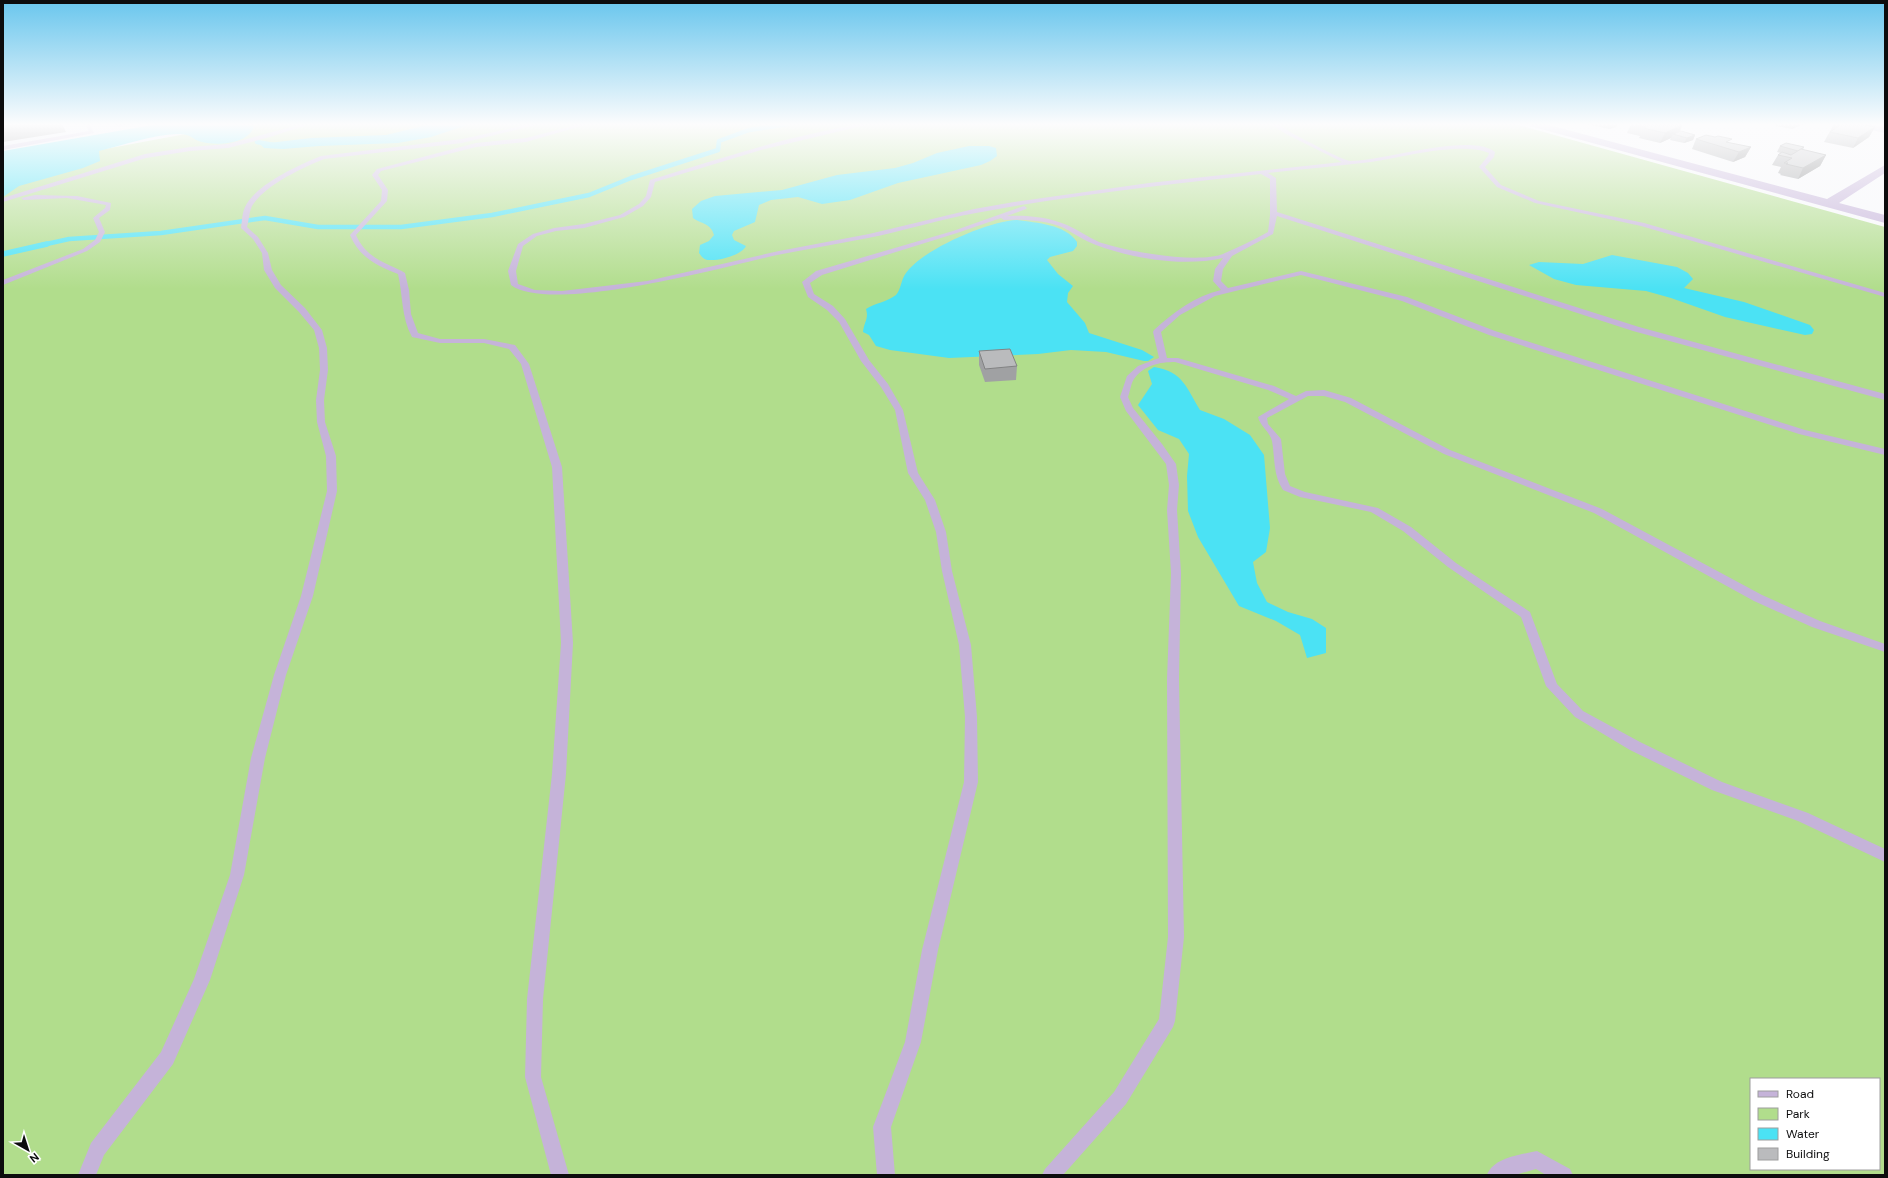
<svg xmlns="http://www.w3.org/2000/svg" width="1888" height="1178" viewBox="0 0 1888 1178" font-family="'DM Sans',sans-serif">
<style>
.built{fill:#e9ebf5}
.green{fill:#b1dd8c;fill-rule:evenodd}
.water{fill:#4be2f4}
.lines{fill:none;stroke-linecap:round;stroke-linejoin:round}
.stream-far1{stroke:#4be2f4;stroke-width:4.5}
.stream{stroke:#4be2f4;stroke-width:5.5}
.lane{fill:#c5b3d9;fill-rule:evenodd}
.street{fill:#c5b3d9;fill-rule:evenodd}
.wall{fill:#a0a1a3}
.shaded-wall{fill:#828384}
.building{fill:#babbbd;stroke:#828384}
</style>
<rect width="100%" height="100%" fill="#f8f9fb"/>
<!-- built -->
<path class="built" d="M3,124H239L3,168Z"/>
<!-- green -->
<path class="green" d="M239,124H1515L1885,227V1175H3V168ZM1751,1079H1879V1169H1751Z"/>
<!-- water -->
<g class="water">
<path d="M158,124H240L254,126C249,144 218,146 202,142C191,139 191,133 177,134C151,135 124,145 99,151L100,161L83,168L19,186L3,197V151Z"/>
<path d="M431,124H470L431,137L398,143L319,146L283,149L264,148L260,144L311,138L386,135Z"/>
<path d="M969,146H989L996,148L997,156L990,161L981,165L898,183L850,200L822,204L798,197L771,200L759,205L755,222L734,231L732,235L734,240L746,246C742,255 719,261 709,260C704,260 702,257 699,253L700,245L709,241L714,235C711,223 701,224 693,218L692,209L701,201L715,196L782,190L837,175L895,168L913,163L937,153Z"/>
<path d="M1017,220C1037,223 1065,224 1077,242V246L1073,251L1050,257L1047,260L1058,274L1073,286L1068,293L1067,302L1085,323L1089,333L1142,350L1154,357L1148,361H1144L1106,352L1071,350L1038,354L949,358L890,350L876,346L869,335L863,332C864,322 869,319 866,309C875,303 887,302 896,295C901,290 901,279 906,273C923,249 989,221 1017,220Z"/>
<path d="M1612,255L1677,267L1688,273L1693,279L1684,288L1744,302L1810,325L1814,330L1812,334L1805,335L1725,317L1671,298L1646,291L1576,285L1554,279L1529,265L1539,262L1583,264Z"/>
<path d="M1154,367C1183,371 1187,389 1200,410L1224,419L1250,435L1264,455L1270,528L1266,552L1253,562L1257,583L1267,602L1288,612L1312,619L1326,628V653L1307,658L1300,635L1276,621L1239,606L1198,537L1188,511L1187,476L1189,454L1179,439L1158,430L1138,405L1152,384L1148,371Z"/>
</g>
<g class="lines">
<!-- stream-far1 -->
<g class="stream-far1">
<path d="M257,142L274,145"/>
<path d="M42,245L69,239L161,233L265,218L318,227H401L492,215L589,195L631,178L718,150L719,141L749,130L788,124"/>
</g>
<!-- stream -->
<path class="stream" d="M3,254L47,244"/>
<!-- lane -->
<g class="lane">
<path d="M85,124H89L94,133L3,150V146L89,131Z"/>
<path d="M115,124H130L119,127Z"/>
<path d="M302,124H310L270,137L228,148L190,151L146,158L3,202V198L145,154L190,147L228,144Z"/>
<path d="M530,124H539L462,143L324,159C302,168 265,185 252,206C249,212 249,221 247,227L258,237L268,253L272,270L281,285L305,308L322,330L327,348L328,370L324,400L325,422L336,456L337,491L313,596L286,675L265,758L244,875L210,980L173,1064L104,1155L96,1175H78L91,1143L161,1052L194,979L230,875L251,758L274,675L301,596L327,491L326,456L317,422L316,400L320,370L319,348L314,330L299,312L275,288L264,270L262,253L253,239L241,228C242,222 242,213 245,207C256,184 299,165 321,156L462,139Z"/>
<path d="M580,124H588L526,142L476,147L381,171L378,175L388,190L387,201L356,235C363,251 375,259 391,266C395,268 401,270 405,273L409,290L411,314L418,333L440,339H484L515,345L529,364L562,467L573,643L566,774L543,999L541,1077L569,1175H551L525,1077L527,999L552,774L561,643L552,467L521,364L509,349L484,343H440L412,337C401,317 403,295 398,274C377,266 359,257 350,235L381,201L382,190L372,175L377,169L476,143L526,138Z"/>
<path d="M860,124H870L761,150L655,182L651,197L643,206L624,217L584,228L556,231L537,236L523,246L516,271L518,284L535,290L562,291L647,281L779,251L869,234L974,209L1014,202L1149,183L1342,162L1286,134L1271,124C1279,123 1284,128 1290,132C1300,137 1343,161 1351,161C1383,161 1470,132 1495,152L1494,157L1485,167L1501,185L1539,201L1644,223L1885,293V297L1641,226L1535,203L1497,187L1479,167L1488,156L1489,153C1462,141 1402,157 1371,162C1337,166 1303,169 1268,173L1276,178L1277,212L1639,327L1885,394V400L1633,331L1277,216L1273,234L1232,256L1223,269L1221,281L1228,288L1301,271L1407,297L1495,331L1805,430L1885,449V455L1799,434L1489,335L1402,301L1301,275L1215,296L1180,315L1161,332L1167,358H1178L1274,386L1296,396L1306,391L1324,390L1351,398L1450,450L1602,509L1762,595L1820,621L1885,644V652L1812,627L1754,601L1594,513L1444,454L1345,402L1324,396H1308L1267,418L1268,424L1281,439L1285,474L1290,486L1305,492L1378,508L1411,527L1456,563L1530,612L1557,684L1583,711L1640,742L1722,782L1808,813L1885,849V862L1798,821L1712,790L1630,750L1575,717L1546,686L1521,617L1448,567L1403,531L1371,512L1300,497L1283,490C1273,475 1275,458 1272,441C1270,432 1260,426 1258,417L1289,399L1268,390L1175,362C1160,362 1144,365 1134,379C1131,383 1130,392 1128,397L1133,408L1162,444L1176,464L1179,485L1177,510L1181,573L1179,679L1184,937L1175,1021L1173,1027L1126,1104L1063,1175H1042L1045,1169L1114,1092L1159,1019L1168,937L1167,679L1171,573L1167,510L1169,485L1166,464L1126,411L1120,397L1127,376L1138,366L1159,358L1153,332L1154,330C1174,312 1195,296 1221,290L1213,281L1215,269L1223,258C1183,267 1134,259 1096,245C1085,241 1075,234 1064,228C1046,220 1024,219 1004,220L1001,218L957,233L822,275L810,283L814,294L833,306L845,319L869,360L888,384L903,410L918,473L935,500L946,532L952,571L971,645L977,717L978,782L938,950L921,1042L891,1127L895,1175H877L873,1127L905,1042L922,950L964,782L965,717L959,645L942,571L936,532L925,500L908,473L895,410L881,387L861,361L839,322L827,310L808,297L802,282L816,271L953,231L1024,206L1027,208L1026,209L1007,216C1027,215 1048,217 1067,225C1078,230 1088,237 1099,242C1124,251 1201,265 1225,253C1239,247 1254,240 1268,232L1270,215V179L1261,174C1166,185 1070,195 976,213C940,219 904,231 868,238C838,244 807,249 777,255C727,266 551,315 511,285L508,271L518,244L533,234L554,228L584,224L620,215L639,204L646,196L650,180C719,159 788,136 860,124Z"/>
<path d="M35,195L77,196L111,203L110,210L99,218L105,232L100,242L87,251L3,285V280L83,249L95,240L99,232L93,218L105,208L106,205L67,198L24,200L21,198Z"/>
<path d="M1537,1151L1570,1169L1573,1175H1546L1536,1169L1515,1175H1487C1494,1157 1520,1155 1537,1151Z"/>
</g>
<!-- street -->
<g class="street">
<path d="M1529,124H1545L1827,199L1885,165V173L1839,203L1885,215V223L1530,126Z"/>
<path d="M1852,124H1870L1885,127V133L1853,126Z"/>
</g>
</g>
<!-- wall -->
<g class="wall">
<path d="M1585,124H1617L1616,127L1609,129Z"/>
<path d="M1631,124H1673L1682,125L1680,132L1695,135L1693,140L1684,143L1670,140L1671,138L1660,143L1639,138L1640,136L1627,133Z"/>
<path d="M1774,124H1803L1792,129L1776,126V124Z"/>
<path d="M1834,124L1875,127L1869,137L1853,148L1824,142Z"/>
<path d="M1696,139L1730,143L1751,147L1745,157L1733,162L1692,149Z"/>
<path d="M1780,146L1804,147L1803,150L1826,155L1820,166L1798,179L1780,175L1781,174L1778,173L1781,167L1772,165L1778,155L1781,153L1777,152Z"/>
<path d="M979,351L1017,366L1016,380L985,382L979,365Z"/>
</g>
<!-- shaded-wall -->
<g class="shaded-wall">
<path d="M3,124H62L66,132L3,142Z"/>
<path d="M1611,124H1617L1616,127L1609,129Z"/>
<path d="M1795,124H1803L1792,129Z"/>
<path d="M1682,125L1678,135L1673,134L1671,138L1660,143L1665,133Z"/>
<path d="M1875,127L1869,137L1853,148L1858,138Z"/>
<path d="M1695,135L1693,140L1684,143L1687,138Z"/>
<path d="M1751,147L1745,157L1733,162L1739,152Z"/>
<path d="M1826,155L1820,166L1798,179L1803,168Z"/>
</g>
<!-- building -->
<g class="building">
<path d="M1634,124H1673L1682,125L1665,133L1643,128L1646,127Z"/>
<path d="M1834,124H1860L1875,127L1858,138L1830,132L1840,125Z"/>
<path d="M1681,131L1695,135L1687,138L1673,134Z"/>
<path d="M1706,135L1715,137L1718,136L1732,139L1726,142L1751,147L1739,152L1696,139Z"/>
<path d="M1786,143L1804,147L1798,151L1780,146Z"/>
<path d="M1801,149L1826,155L1803,168L1786,164L1788,163H1784L1792,158L1778,155L1782,152L1791,155Z"/>
<path d="M1010,349L1017,366L985,369L979,351Z"/>
</g>
<!-- sky -->
<linearGradient id="sky" x2="0" y2="1"><stop stop-color="#69c6ed"/><stop offset="0.43" stop-color="#fcfcfd"/><stop offset="1" stop-color="#fcfcfd" stop-opacity="0"/></linearGradient>
<rect width="1888" height="289" fill="url(#sky)"/>
<!-- border -->
<rect width="1888" height="1178" fill="none" stroke="#0c0c0d" stroke-width="8"/>
<!-- legend -->
<rect x="1750" y="1078" width="130" height="92" fill="#ffffff" stroke="#9e9e9e"/>
<rect x="1758" y="1091" width="20" height="6" fill="#c5b3d9" stroke="#9e9e9e"/>
<text x="1786" y="1098" font-size="12" fill="#0c0c0d">Road</text>
<rect x="1758" y="1108" width="20" height="12" fill="#b1dd8c" stroke="#9e9e9e"/>
<text x="1786" y="1118" font-size="12" fill="#0c0c0d">Park</text>
<rect x="1758" y="1128" width="20" height="12" fill="#4be2f4" stroke="#9e9e9e"/>
<text x="1786" y="1138" font-size="12" fill="#0c0c0d">Water</text>
<rect x="1758" y="1148" width="20" height="12" fill="#babbbd" stroke="#9e9e9e"/>
<text x="1786" y="1158" font-size="12" fill="#0c0c0d">Building</text>
<!-- north arrow -->
<g transform="translate(28 1150) rotate(141)" stroke="#ffffff" stroke-width="3" paint-order="stroke">
<path d="M0-3L7 15L0 10L-7 15Z" fill="#0c0c0d"/>
<text y="-6" font-size="11" font-weight="bold" text-anchor="middle" fill="#0c0c0d">N</text>
</g>
</svg>
